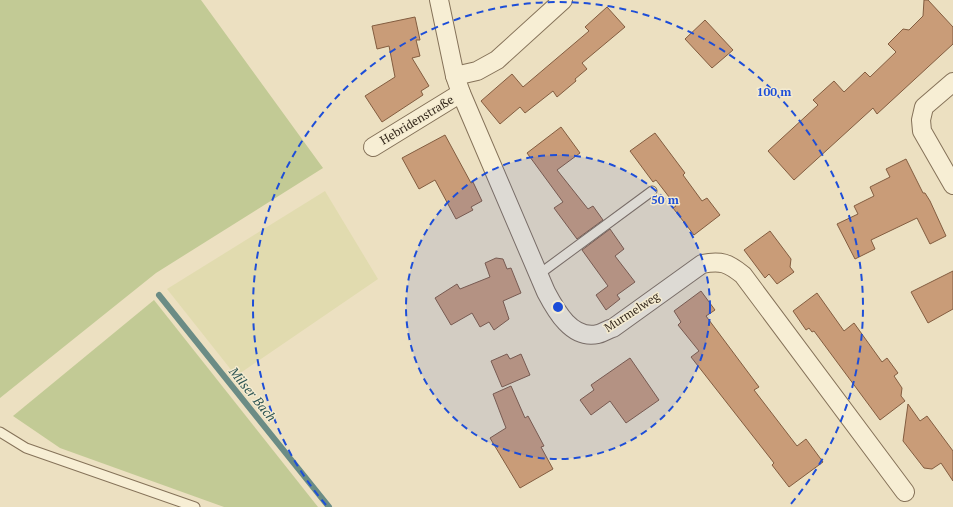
<svg xmlns="http://www.w3.org/2000/svg" width="953" height="507" viewBox="0 0 953 507" font-family="'PT Serif',serif">
<style>
.farmland{fill:#e1dbaf}
.green{fill:#c2ca95}
.lines{fill:none;stroke-linecap:round;stroke-linejoin:round}
.stream{stroke:#6b8c85;stroke-width:6}
.building{fill:#c99c78;stroke:#835d40}
.lane-casing{stroke:#857259;stroke-width:11}
.street-casing{stroke:#857259;stroke-width:20}
.lane{stroke:#f7eed4;stroke-width:9}
.street{stroke:#f7eed4;stroke-width:18}
.ring{fill:none;stroke:#1d4ed8;stroke-width:2;stroke-dasharray:7 5}
.labels{text-anchor:middle;stroke-width:3;stroke-linejoin:round;paint-order:stroke}
.street-label{font-size:12px;fill:#35291d;stroke:#f4ebd0}
.water-label{font-size:13px;font-style:italic;fill:#2d5453;stroke:#f4ebd0}
.centre{fill:#1d4ed8;stroke:#f4ebd0;stroke-width:2}
.ring-label{font-size:12px;text-anchor:middle;font-weight:bold;fill:#1d4ed8;stroke:#f4ebd0;stroke-width:3;stroke-linejoin:round;paint-order:stroke}
</style>
<rect width="100%" height="100%" fill="#ece0c1"/>
<!-- farmland -->
<path class="farmland" d="M325,191L378,279L236,376L167,289Z"/>
<!-- green -->
<g class="green">
<path d="M0,0H201L323,168L156,273L0,398Z"/>
<path d="M154,300L318,507H224L60,448L13,416Z"/>
</g>
<g class="lines">
<!-- stream -->
<path class="stream" d="M159,295L329,507"/>
</g>
<!-- building -->
<g class="building">
<path d="M924,0H928L953,27V44L877,114L873,108L794,180L768,151L818,105L813,100L834,81L844,92L865,72L870,77L896,52L888,44L903,29L909,30L923,16Z"/>
<path d="M607,7L625,27L582,63L587,69L575,79L576,81L557,97L553,91L525,113L520,107L500,124L481,101L512,74L523,87L589,31L585,27Z"/>
<path d="M415,17L420,40H416L420,56L412,58L429,86L421,91L423,95L382,122L365,96L395,77L389,46L377,49L372,26Z"/>
<path d="M705,20L733,50L712,68L685,39Z"/>
<path d="M561,127L580,153L557,170L588,209L593,206L603,220L577,239L554,208L563,202L527,153Z"/>
<path d="M655,133L685,173L683,175L702,201L707,198L720,215L694,235L673,208L676,206L656,180L653,182L630,151Z"/>
<path d="M445,135L471,183L473,182L482,201L471,207L473,210L456,219L435,180L419,189L402,158Z"/>
<path d="M906,159L923,193H925L930,201L946,236L930,244L917,218L871,240L875,249L855,259L837,224L858,214L854,206L874,196L870,187L890,177L886,169Z"/>
<path d="M610,229L624,249L615,256L635,282L617,295L620,299L606,310L596,295L608,286L582,250Z"/>
<path d="M770,231L791,259L790,267L794,272L777,284L769,274L765,278L744,250Z"/>
<path d="M496,258L503,259L507,269L511,268L521,293L503,301L509,319L494,330L489,322L480,327L472,313L451,325L435,298L457,284L460,289L490,277L485,263Z"/>
<path d="M953,271V309L928,323L911,292Z"/>
<path d="M701,291L715,310L706,316L759,387L754,390L797,446L806,439L823,462L789,487L772,465L774,463L691,357L699,351L678,325L681,322L674,311Z"/>
<path d="M817,293L844,331L854,323L882,362L887,358L898,373L894,376L902,388L901,396L905,401L880,420L814,331L812,332L809,328L806,330L793,311Z"/>
<path d="M507,354L510,359L521,354L530,375L502,387L491,361Z"/>
<path d="M630,358L659,400L626,423L610,401L591,415L580,400L594,390L591,385Z"/>
<path d="M511,386L525,418L528,416L544,446L541,447L553,469L520,488L490,438L506,428L493,394Z"/>
<path d="M908,404L920,421L927,416L953,451V481L941,463L932,469L924,468L903,441Z"/>
</g>
<g class="lines">
<defs>
<g id="lane">
<path d="M538,275L652,191"/>
<path d="M0,432L26,448L195,507"/>
</g>
<g id="street">
<path d="M439,0L455,76L461,93L546,292C556,311 572,340 598,334C603,333 608,329 613,328L702,264C721,260 728,263 743,275L905,492"/>
<path d="M455,76L477,71L497,60L563,0"/>
<path d="M953,82L924,107L921,120L922,131L953,185"/>
<path d="M373,147L461,93"/>
</g>
</defs>
<!-- lane casing -->
<use href="#lane" class="lane-casing"/>
<!-- street casing -->
<use href="#street" class="street-casing"/>
<!-- lane -->
<use href="#lane" class="lane"/>
<!-- street -->
<use href="#street" class="street"/>
</g>
<!-- distance rings -->
<circle cx="558" cy="307" r="152" fill="#1d4ed8" fill-opacity=".12"/>
<g class="ring">
<circle cx="558" cy="307" r="152"/>
<path d="M326 505A305 305 0 1 1 790 505"/>
</g>
<g class="labels">
<!-- street labels -->
<g class="street-label">
<text transform="translate(417 120) rotate(-31)" y="4">Hebridenstraße</text>
<text transform="translate(632 312) rotate(-33)" y="4">Murmelweg</text>
</g>
<!-- water labels -->
<g class="water-label">
<text transform="translate(253 394) rotate(51)" y="5">Milser Bach</text>
</g>
</g>
<circle cx="558" cy="307" r="6" class="centre"/>
<g class="ring-label">
<text x="774" y="96">100 m</text>
<text x="665" y="204">50 m</text>
</g>
</svg>
